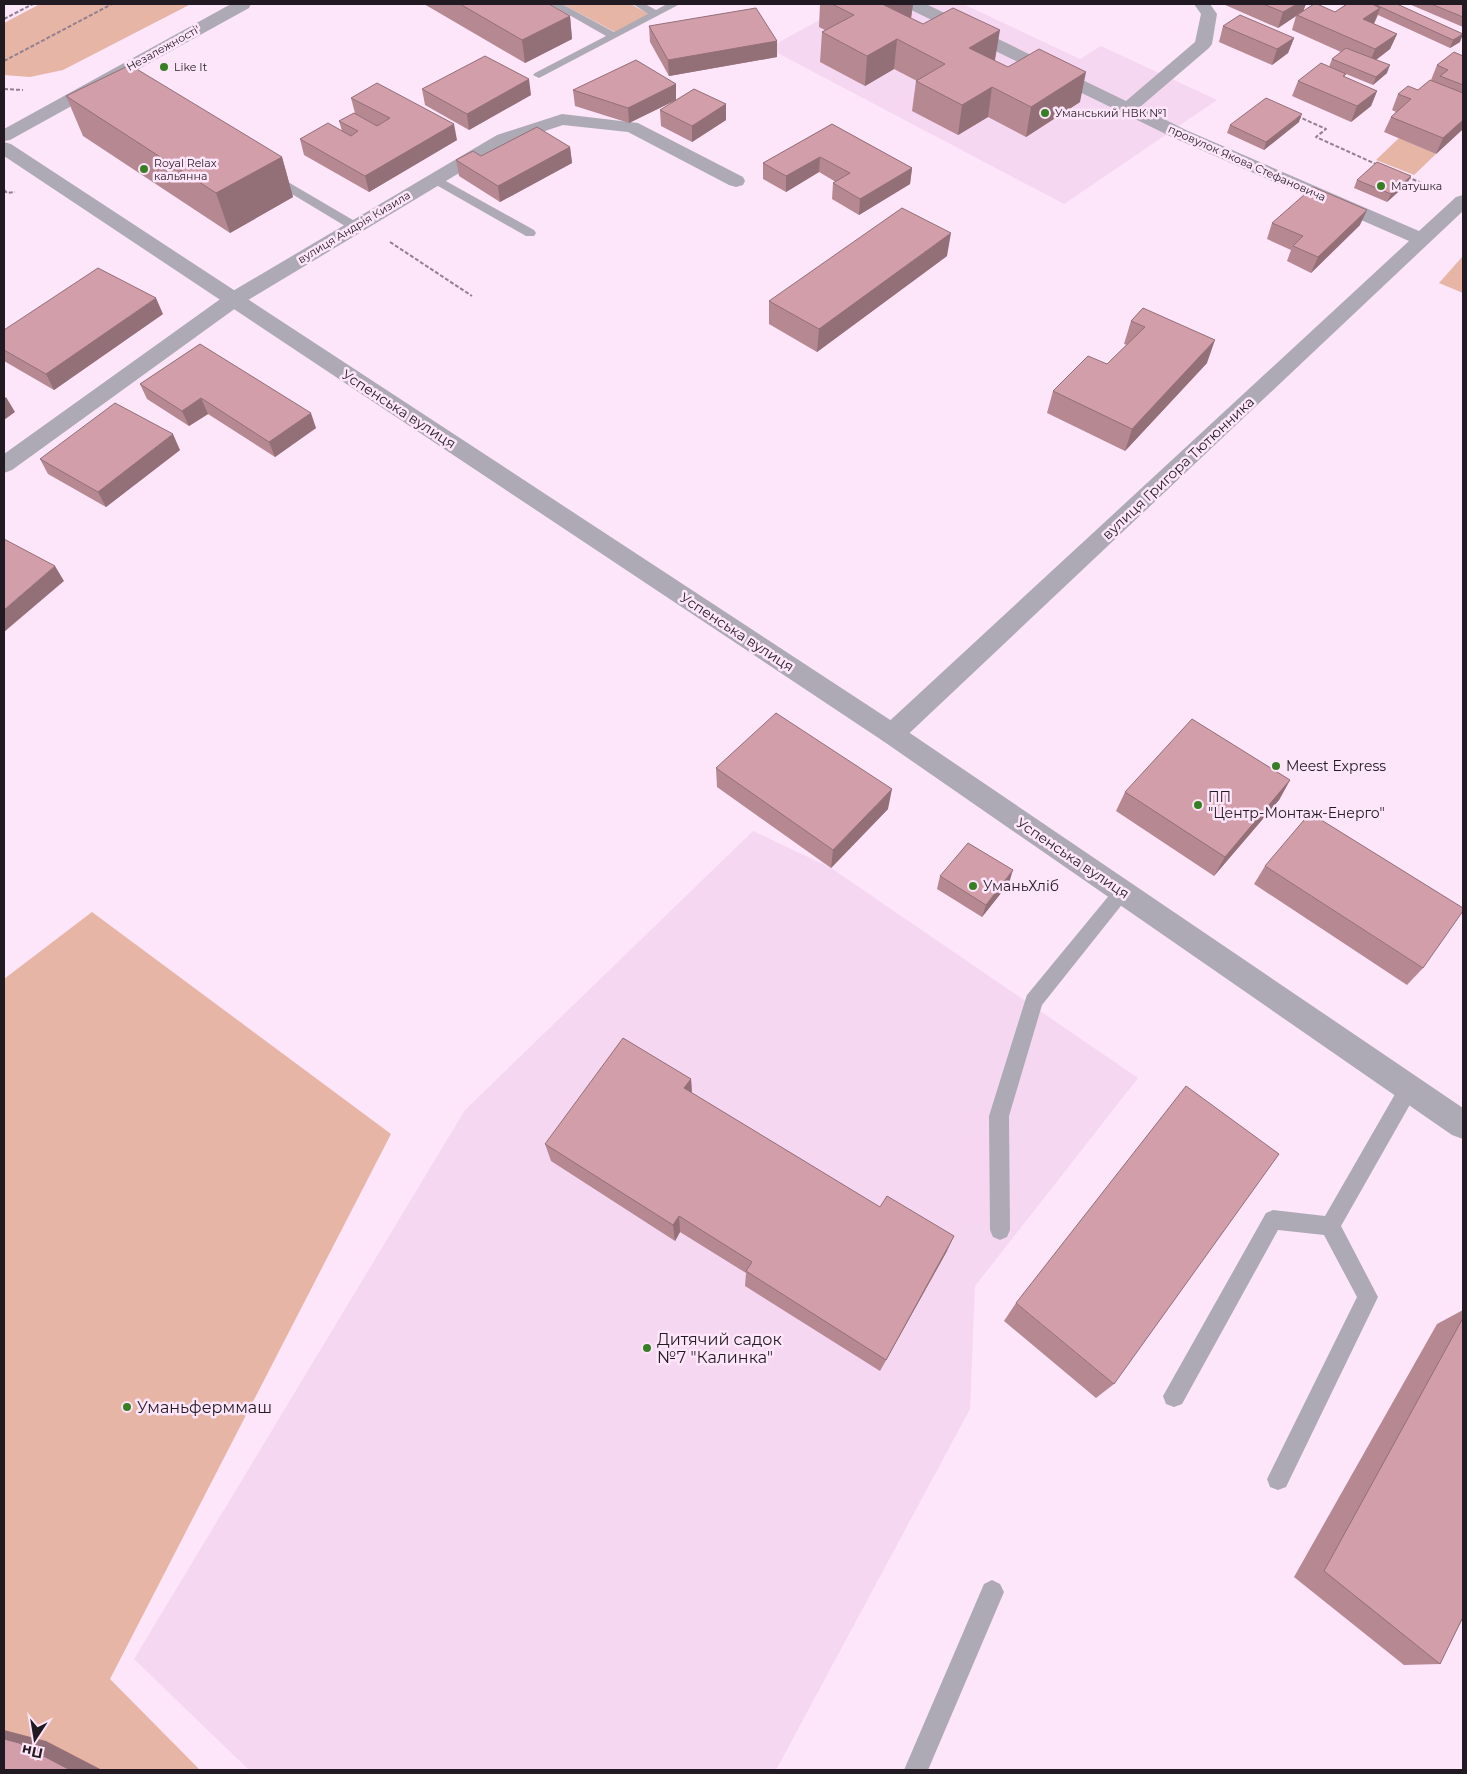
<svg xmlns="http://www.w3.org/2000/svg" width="1467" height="1774" viewBox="0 0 1467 1774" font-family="Montserrat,sans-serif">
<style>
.built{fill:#f6d7f2}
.green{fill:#e7b5a6}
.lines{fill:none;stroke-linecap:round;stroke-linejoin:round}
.path{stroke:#918190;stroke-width:2;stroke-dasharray:4 2;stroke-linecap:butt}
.service{fill:#adaab6;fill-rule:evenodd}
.minor{fill:#adaab6;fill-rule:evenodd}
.tertiary{fill:#adaab6;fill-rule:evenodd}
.wall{fill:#b58892}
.shaded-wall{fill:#936f77}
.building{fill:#d29eaa;stroke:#936f77}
.poi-dot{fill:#367f24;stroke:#fde5fa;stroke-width:2}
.labels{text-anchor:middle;stroke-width:5;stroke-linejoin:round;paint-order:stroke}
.far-street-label{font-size:11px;fill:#221a22;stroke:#fde5fa}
.far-poi-label{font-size:11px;fill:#221a22;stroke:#fde5fa;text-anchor:start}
.street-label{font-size:14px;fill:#221a22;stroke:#fde5fa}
.poi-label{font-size:14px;fill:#221a22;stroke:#fde5fa;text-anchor:start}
.near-poi-label{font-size:16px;fill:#221a22;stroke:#fde5fa;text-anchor:start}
</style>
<rect width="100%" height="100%" fill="#fde5fa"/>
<!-- built -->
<g class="built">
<path d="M849,4H963L1080,59L1101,46L1217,100L1064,204L768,48Z"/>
<path d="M753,831L831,868L1138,1078L975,1286L970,1409L776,1770H249L134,1659L465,1110Z"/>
</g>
<!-- green -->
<g class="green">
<path d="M40,4H191L63,70L30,77L4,75V23Z"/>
<path d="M562,4H631L650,15L615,32Z"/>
<path d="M1399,138L1436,154L1414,175L1376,160Z"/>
<path d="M1463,256V293L1439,283Z"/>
<path d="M92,912L391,1134L110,1679L200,1770H4V979Z"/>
</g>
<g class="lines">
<!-- path -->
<g class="path">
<path d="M4,19L33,4"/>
<path d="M4,61L112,4"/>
<path d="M4,89L23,90"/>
<path d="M1297,116L1326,129L1316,137L1378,165"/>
<path d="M1407,177L1434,188"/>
<path d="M4,190L7,193L15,192"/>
<path d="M390,242L472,296"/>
</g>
<!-- service -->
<g class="service">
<path d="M550,4H562L614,32L648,14L633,4H645L656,10L667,4H680L539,78L533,75L535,73L606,36Z"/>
<path d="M271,172L358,223L360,226L358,229H350L267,179L265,176L267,173Z"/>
<path d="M435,175L534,230L536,233L534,236H526L431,182L429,179L431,176Z"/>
<path d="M1122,884L1128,887L1131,892L1128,897L1042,1005L1009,1116L1010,1230L1007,1237L1000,1240L993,1237L990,1230L989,1116L1025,1001L1027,995L1116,887Z"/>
<path d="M1409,1079L1416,1082L1419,1088L1416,1094L1341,1226L1378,1297L1286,1487L1278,1490L1270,1487L1267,1479L1357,1297L1324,1235L1278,1230L1182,1404L1174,1407L1166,1404L1163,1396L1266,1213L1273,1210L1325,1216L1402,1082Z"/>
<path d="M992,1580L1000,1584L1004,1592L928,1770H904L984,1584Z"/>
</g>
<!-- minor -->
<g class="minor">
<path d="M231,4H251L249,8L10,140L4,141V129Z"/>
<path d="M905,4H926L1126,101L1195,42L1201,14L1194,4H1210L1217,14L1212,44L1209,48L1140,107L1186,130L1419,231L1456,197L1463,195V211L901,741L892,744L883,741L879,734L883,727L1409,241L1174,138L907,8Z"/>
<path d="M562,114L638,123L743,177L745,181L743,185L736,187L729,185L628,132L563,125L509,143L240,305L12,470L4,473V454L226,295L497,135Z"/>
</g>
<!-- tertiary -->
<path class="tertiary" d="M4,142L11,144L901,727L1463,1108V1139L1452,1135L883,741L4,156Z"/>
</g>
<!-- wall -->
<g class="wall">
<path d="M424,4H549L570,16L572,39L525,63Z"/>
<path d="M820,4H913L911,18L995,60L994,61L1080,102L1026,137L988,117L958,135L912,111L916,81H917L894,69L865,86L820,62L822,32L825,30L819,27Z"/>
<path d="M1223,4H1306L1303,10L1335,12L1347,4H1397L1460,42L1450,48L1378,15L1374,24L1397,34L1390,49L1376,60L1387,73L1373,85L1346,74L1344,77L1377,91L1371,106L1351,122L1292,96L1298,81L1329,67L1332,59L1341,52L1292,30L1296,16L1278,28Z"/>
<path d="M1409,4H1463V27Z"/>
<path d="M649,26L777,41V57L669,76L650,42Z"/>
<path d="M1223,26L1294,38L1288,53L1272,65L1219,42Z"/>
<path d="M1463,56V129L1436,154L1384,132L1391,117L1396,112L1392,110L1398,94L1418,90L1431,80L1437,65Z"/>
<path d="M676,84V100L629,123L575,106L573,90Z"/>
<path d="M422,89L531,95L469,130L425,105Z"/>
<path d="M66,96L282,157L293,197L230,233L83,136Z"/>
<path d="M351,98L457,140L369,192L304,155L300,139L342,131L339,121L355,113Z"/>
<path d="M726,104V120L692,142L661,126L660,110Z"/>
<path d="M1299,122L1264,150L1227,133L1230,125Z"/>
<path d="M832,124L912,168L910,184L859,215L832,199L833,183L836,182L819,172L786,192L763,179V163Z"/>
<path d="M570,147L572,163L500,202L459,176L456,160L481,156Z"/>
<path d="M1411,176L1407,184L1387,202L1354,188L1357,180Z"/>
<path d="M1272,223L1360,225L1311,273L1287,261L1291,250L1267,239Z"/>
<path d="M947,256L817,352L769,324V301Z"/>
<path d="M1143,308L1207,363L1125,451L1047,413L1053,391L1107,364L1127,345L1124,344L1131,321Z"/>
<path d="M163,314L54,390L4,361V330Z"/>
<path d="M200,344L316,428L275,457L208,414L189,426L147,399L140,384Z"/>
<path d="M180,450L106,507L48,474L40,459Z"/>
<path d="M716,768L888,809L831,868L717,787Z"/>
<path d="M1290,780L1279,800L1214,876L1116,811L1125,792Z"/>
<path d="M1265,866L1423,968L1407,985L1254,884Z"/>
<path d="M940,876L1009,883L982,917L937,889Z"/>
<path d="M691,1079L692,1093L947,1251L880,1371L745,1286L746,1273L680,1232L675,1241L551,1161L545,1144Z"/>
<path d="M1016,1303L1114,1384L1096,1398L1004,1321Z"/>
<path d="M1463,1310V1617L1440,1664L1404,1665L1294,1577L1437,1324Z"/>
</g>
<!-- shaded-wall -->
<g class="shaded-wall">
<path d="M887,4H913L911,18L884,5Z"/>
<path d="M1297,4H1306L1303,12L1297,15L1296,16L1278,28L1283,12Z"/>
<path d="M1380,8L1374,23L1357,35L1363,19Z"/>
<path d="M570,16L572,39L525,63L522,40Z"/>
<path d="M1000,30L995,60L965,78L969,48Z"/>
<path d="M1397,34L1390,49L1369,65L1375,49Z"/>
<path d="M1463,34L1460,42L1450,48L1453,40Z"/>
<path d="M1294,38L1288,53L1272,65L1277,49Z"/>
<path d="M897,39L894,69L865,86L867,56Z"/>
<path d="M777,41V57L669,76L668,60Z"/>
<path d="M1390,65L1387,73L1373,85L1376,77Z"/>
<path d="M1086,72L1080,102L1026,137L1031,107Z"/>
<path d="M529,79L531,95L469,130L467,114Z"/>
<path d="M676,84V100L629,123L628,108Z"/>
<path d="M992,87L988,117L958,135L962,105Z"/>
<path d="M1377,91L1371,106L1351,122L1357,106Z"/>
<path d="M726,104V120L692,142V126Z"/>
<path d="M1302,114L1299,122L1264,150L1266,142Z"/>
<path d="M1463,120V129L1436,154L1443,138Z"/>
<path d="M454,124L457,140L369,192L365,176Z"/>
<path d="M570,147L572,163L500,202L498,186Z"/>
<path d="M282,157L293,197L230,233L216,193Z"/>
<path d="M820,157L819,172L786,192V176Z"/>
<path d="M912,168L910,184L859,215L860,199Z"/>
<path d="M1411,176L1407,184L1387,202L1391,194Z"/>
<path d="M1367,210L1360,225L1311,273L1318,257Z"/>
<path d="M951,233L947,256L817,352L819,329Z"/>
<path d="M156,298L163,314L54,390L46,374Z"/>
<path d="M1215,340L1207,363L1125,451L1132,429Z"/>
<path d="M6,397L15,412L4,420V399Z"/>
<path d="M201,398L208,414L189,426L182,411Z"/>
<path d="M311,413L316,428L275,457L269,442Z"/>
<path d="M173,434L180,450L106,507L98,492Z"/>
<path d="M55,566L64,581L4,632V610Z"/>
<path d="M1290,780L1279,800L1214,876L1225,857Z"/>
<path d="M892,789L888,809L831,868L833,850Z"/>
<path d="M1013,870L1009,883L982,917L986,905Z"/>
<path d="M691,1079L692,1098L684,1088Z"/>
<path d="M679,1216L680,1232L675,1241L673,1225Z"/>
<path d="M954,1236L947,1251L880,1371L886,1360Z"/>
<path d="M4,1730L46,1741L102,1770H70L4,1739Z"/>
</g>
<!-- building -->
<g class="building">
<path d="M460,4H549L570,16L522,40Z"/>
<path d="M832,4H887L884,5L923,24L953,8L1000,30L969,48L1008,67L1039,49L1086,72L1031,107L992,87L962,105L916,81L945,64L897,39L867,56L822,32L854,15Z"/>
<path d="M1263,4H1297L1283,12Z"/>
<path d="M1314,4H1317L1335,12L1347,4H1372L1380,8L1363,19L1397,34L1375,49L1297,15Z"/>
<path d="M1374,4H1397L1463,34L1453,40Z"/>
<path d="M1431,4H1463V17Z"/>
<path d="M756,8L777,41L668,60L649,26Z"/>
<path d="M1240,15L1294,38L1277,49L1223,26Z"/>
<path d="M1346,48L1390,65L1376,77L1332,59Z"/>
<path d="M1454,52L1463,56V85L1440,76L1448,70L1437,65Z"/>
<path d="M485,56L529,79L467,114L422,89Z"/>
<path d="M636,60L676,84L628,108L573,90Z"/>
<path d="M1321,63L1346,74L1343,76L1377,91L1357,106L1298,81Z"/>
<path d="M130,65L282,157L216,193L66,96Z"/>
<path d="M1430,80L1463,93V120L1443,138L1391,117L1411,99L1398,94L1408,86L1418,90Z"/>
<path d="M377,83L454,124L365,176L300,139L328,123L351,136L358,131L339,121L354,113L377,126L390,118L351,98Z"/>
<path d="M694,89L726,104L692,126L660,110Z"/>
<path d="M1266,98L1302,114L1266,142L1230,125Z"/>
<path d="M832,124L912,168L860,199L833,183L850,173L820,157L786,176L763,163Z"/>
<path d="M537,127L570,147L498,186L456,160L473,151L481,156Z"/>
<path d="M1377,162L1411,176L1391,194L1357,180Z"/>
<path d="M1313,187L1367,210L1318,257L1293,246L1303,236L1272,223Z"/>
<path d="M902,208L951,233L819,329L769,301Z"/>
<path d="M98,268L156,298L46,374L4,350V330Z"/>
<path d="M1143,308L1215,340L1132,429L1053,391L1088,356L1107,364L1145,327L1131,321Z"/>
<path d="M200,344L311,413L269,442L201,398L182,411L140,384Z"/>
<path d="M115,403L173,434L98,492L40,459Z"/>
<path d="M4,539L55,566L4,610Z"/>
<path d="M776,713L892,789L833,850L716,768Z"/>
<path d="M1192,719L1290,780L1225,857L1125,792Z"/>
<path d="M1310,813L1463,908V911L1423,968L1265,866Z"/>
<path d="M968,843L1013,870L986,905L940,876Z"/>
<path d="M623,1038L691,1079L684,1088L880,1207L887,1196L954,1236L886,1360L746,1271L752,1262L679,1216L673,1225L545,1144Z"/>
<path d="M1186,1086L1279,1154L1114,1384L1016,1303Z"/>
<path d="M1463,1318V1617L1440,1664L1324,1571Z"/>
<path d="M4,1739L19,1743L70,1770H4Z"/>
</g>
<!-- markers -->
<g class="poi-dot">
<circle cx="164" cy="67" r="5"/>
<circle cx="1045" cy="113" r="5"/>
<circle cx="144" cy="169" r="5"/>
<circle cx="1381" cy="186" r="5"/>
<circle cx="1276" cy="766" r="5"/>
<circle cx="1198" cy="805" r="5"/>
<circle cx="973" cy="886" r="5"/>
<circle cx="647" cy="1348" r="5"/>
<circle cx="127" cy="1407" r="5"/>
</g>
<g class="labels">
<!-- far-street labels -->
<g class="far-street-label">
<text transform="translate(163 48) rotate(-29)" y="4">Незалежності'</text>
<text transform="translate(1247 163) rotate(24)" y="4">провулок Якова Стефановича</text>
<text transform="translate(354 227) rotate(-31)" y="4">вулиця Андрія Кизила</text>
</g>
<!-- far-poi labels -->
<g class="far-poi-label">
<text x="174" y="71">Like It</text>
<text x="1055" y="117">Уманський НВК №1</text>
<text x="154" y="167">Royal Relax<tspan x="154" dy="13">кальянна</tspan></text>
<text x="1391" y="190">Матушка</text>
</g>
<!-- street labels -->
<g class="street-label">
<text transform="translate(399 409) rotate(33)" y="5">Успенська вулиця</text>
<text transform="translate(1178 468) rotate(-43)" y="5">вулиця Григора Тютюнника</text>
<text transform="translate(737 632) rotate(33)" y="5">Успенська вулиця</text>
<text transform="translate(1073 858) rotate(34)" y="5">Успенська вулиця</text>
</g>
<!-- poi labels -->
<g class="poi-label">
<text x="1286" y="771">Meest Express</text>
<text x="1208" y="802">ПП<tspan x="1208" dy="16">"Центр-Монтаж-Енерго"</tspan></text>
<text x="983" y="891">УманьХліб</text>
</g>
<!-- near-poi labels -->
<g class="near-poi-label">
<text x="657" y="1345">Дитячий садок<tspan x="657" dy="18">№7 "Калинка"</tspan></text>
<text x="137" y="1413">Уманьферммаш</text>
</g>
</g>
<!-- border -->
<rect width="1467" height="1774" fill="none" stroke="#221a22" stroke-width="10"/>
<!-- north arrow -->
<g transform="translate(35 1739) rotate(192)" stroke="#fde5fa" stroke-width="4" paint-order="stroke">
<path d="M0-4L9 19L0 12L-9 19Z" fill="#221a22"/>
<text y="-8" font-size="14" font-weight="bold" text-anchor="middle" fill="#221a22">Пн</text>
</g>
</svg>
